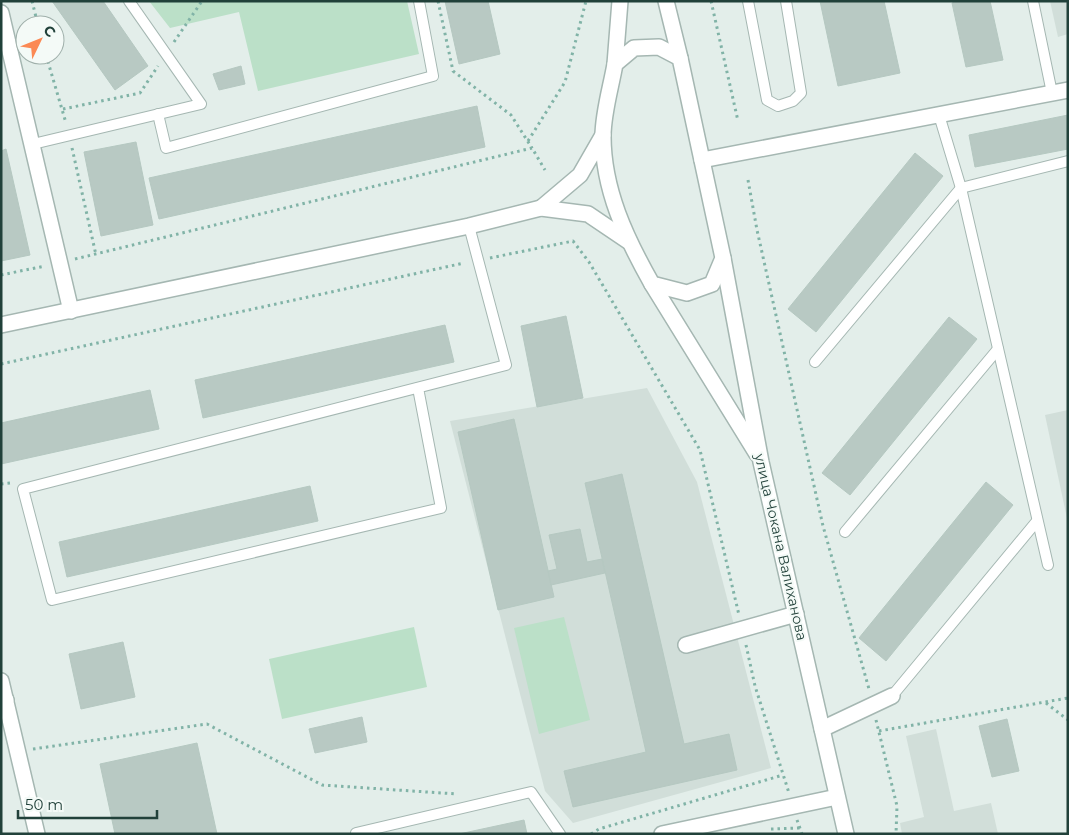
<svg xmlns="http://www.w3.org/2000/svg" width="1069" height="835" viewBox="0 0 1069 835" font-family="Montserrat,sans-serif">
<style>
.built{fill:#d1ded9}
.green{fill:#bbe0c8}
.building{fill:#b8c9c3;stroke:#b5c8c1}
.lines{fill:none;stroke-linecap:round;stroke-linejoin:round}
.service-casing{stroke:#a5b7b2;stroke-width:12}
.pedestrian-casing{stroke:#a5b7b2;stroke-width:18}
.minor-casing{stroke:#a5b7b2;stroke-width:18}
.tertiary-casing{stroke:#a5b7b2;stroke-width:18}
.path{stroke:#81b3a7;stroke-width:3;stroke-dasharray:2.5 4;stroke-linecap:butt}
.service{stroke:#fff;stroke-width:10}
.pedestrian{stroke:#fff;stroke-width:15}
.minor{stroke:#fff;stroke-width:15}
.tertiary{stroke:#fff;stroke-width:15}
.labels{text-anchor:middle;stroke-width:4;stroke-linejoin:round;paint-order:stroke}
.street-label{font-size:14px;fill:#21413a;stroke:#f4faf7}
</style>
<rect width="100%" height="100%" fill="#e3eeea"/>
<!-- built -->
<g class="built">
<path d="M1050,1H1068V34L1058,37Z"/>
<path d="M647,388L697,482L771,768L573,823L545,791L450,421Z"/>
<path d="M1068,410V523L1045,415Z"/>
<path d="M936,729L954,811L991,803L998,834H902L900,823L924,817L906,736Z"/>
</g>
<!-- green -->
<g class="green">
<path d="M149,1H407L419,54L258,91L239,12L170,28Z"/>
<path d="M564,617L590,720L539,734L514,628Z"/>
<path d="M414,627L427,687L282,719L269,659Z"/>
</g>
<!-- building -->
<g class="building">
<path d="M52,1H103L148,66L115,90Z"/>
<path d="M445,1H488L500,54L459,64Z"/>
<path d="M820,1H884L900,73L838,86Z"/>
<path d="M959,1H990L1003,60L966,67L952,3Z"/>
<path d="M241,66L245,84L219,90L213,74Z"/>
<path d="M477,106L485,147L159,219L149,178Z"/>
<path d="M1068,115V149L975,167L969,135Z"/>
<path d="M136,142L153,225L101,236L84,152Z"/>
<path d="M6,149L30,255L1,261V151Z"/>
<path d="M915,153L943,176L816,332L788,309Z"/>
<path d="M566,316L583,398L537,407L521,326Z"/>
<path d="M949,317L977,339L850,495L822,473Z"/>
<path d="M445,325L454,362L203,418L195,380Z"/>
<path d="M150,390L159,429L1,464V423Z"/>
<path d="M514,419L554,597L498,610L458,432Z"/>
<path d="M622,474L684,744L729,734L737,770L573,807L564,771L646,752L585,483Z"/>
<path d="M986,482L1013,505L886,661L859,638Z"/>
<path d="M310,486L318,521L67,577L59,542Z"/>
<path d="M580,529L587,562L602,559L605,573L551,585L548,571L557,569L549,535Z"/>
<path d="M123,642L135,697L81,709L69,654Z"/>
<path d="M362,717L367,742L315,753L309,729Z"/>
<path d="M1007,719L1019,771L992,777L979,726Z"/>
<path d="M197,743L217,834H115L100,764Z"/>
<path d="M524,820L527,834H459Z"/>
</g>
<g class="lines">
<defs>
<g id="service">
<path d="M748,1L767,100L778,106L793,101L801,93L786,1"/>
<path d="M1033,1L1052,93"/>
<path d="M158,114L166,148L433,76L419,1"/>
<path d="M939,115L961,188L1048,565"/>
<path d="M33,144L201,104L129,1"/>
<path d="M815,362L961,188L1068,161"/>
<path d="M418,388L441,508L52,600L23,489L506,365L469,226"/>
<path d="M845,532L998,349"/>
<path d="M892,696L1037,521"/>
<path d="M356,833L531,792L560,834"/>
</g>
<path id="pedestrian" d="M1,681L37,834"/>
<g id="minor">
<path d="M1,13L71,311"/>
<path d="M686,645L796,614"/>
<path d="M1,701L6,700"/>
<path d="M822,729L892,696"/>
</g>
<g id="tertiary">
<path d="M666,1L680,58"/>
<path d="M659,47L680,58L723,258L712,284L687,293L652,284C626,238 603,190 603,136C603,113 611,87 615,64L634,48Z"/>
<path d="M615,64L620,1"/>
<path d="M702,160L1068,90"/>
<path d="M541,208L580,175L603,135"/>
<path d="M723,258L761,462L846,834"/>
<path d="M652,284L757,454"/>
<path d="M1,325L469,226L541,208L588,214L628,241"/>
<path d="M662,834L837,797"/>
</g>
</defs>
<!-- service casing -->
<use href="#service" class="service-casing"/>
<!-- pedestrian casing -->
<use href="#pedestrian" class="pedestrian-casing"/>
<!-- minor casing -->
<use href="#minor" class="minor-casing"/>
<!-- tertiary casing -->
<use href="#tertiary" class="tertiary-casing"/>
<!-- path -->
<g class="path">
<path d="M32,1L38,25"/>
<path d="M438,1L453,71L511,115L532,148"/>
<path d="M711,1L738,121"/>
<path d="M174,42L202,1"/>
<path d="M46,55L66,123"/>
<path d="M63,109L140,93L158,66"/>
<path d="M528,141L565,82L586,1"/>
<path d="M72,148L96,255"/>
<path d="M748,180L757,230L823,526L869,689"/>
<path d="M490,258L573,241L589,262L700,450L739,615"/>
<path d="M75,259L532,148L545,170"/>
<path d="M1,275L45,266"/>
<path d="M1,364L464,263"/>
<path d="M1,484L11,483"/>
<path d="M746,645L755,686L789,793"/>
<path d="M1046,703L1068,720"/>
<path d="M876,720L897,806L896,834"/>
<path d="M879,731L1068,698"/>
<path d="M33,749L207,724L322,785L457,794"/>
<path d="M797,820L802,834"/>
<path d="M771,829L800,828"/>
<path d="M591,834L599,829L783,775"/>
</g>
<!-- service -->
<use href="#service" class="service"/>
<!-- pedestrian -->
<use href="#pedestrian" class="pedestrian"/>
<!-- minor -->
<use href="#minor" class="minor"/>
<!-- tertiary -->
<use href="#tertiary" class="tertiary"/>
</g>
<g class="labels">
<!-- street labels -->
<g class="street-label">
<text transform="translate(781 547) rotate(77)" y="5">улица Чокана Валиханова</text>
</g>
</g>
<!-- border -->
<rect width="1069" height="835" fill="none" stroke="#21413a" stroke-width="5"/>
<!-- north arrow -->
<g transform="translate(40 40) rotate(47)"><circle r="24" fill="#f4faf7" stroke="#a0b0ab"/>
<path d="M0-4L9 19L0 12L-9 19Z" fill="#fb8954"/>
<text y="-8" font-size="14" font-weight="bold" text-anchor="middle" fill="#21413a">С</text>
</g>
<!-- scale -->
<path d="M18 810v8h139v-8" fill="none" stroke="#21413a" stroke-width="2.5"/>
<text x="25" y="810" font-size="15" fill="#21413a" stroke="#f4faf7" stroke-width="4" paint-order="stroke">50 m</text>
</svg>
